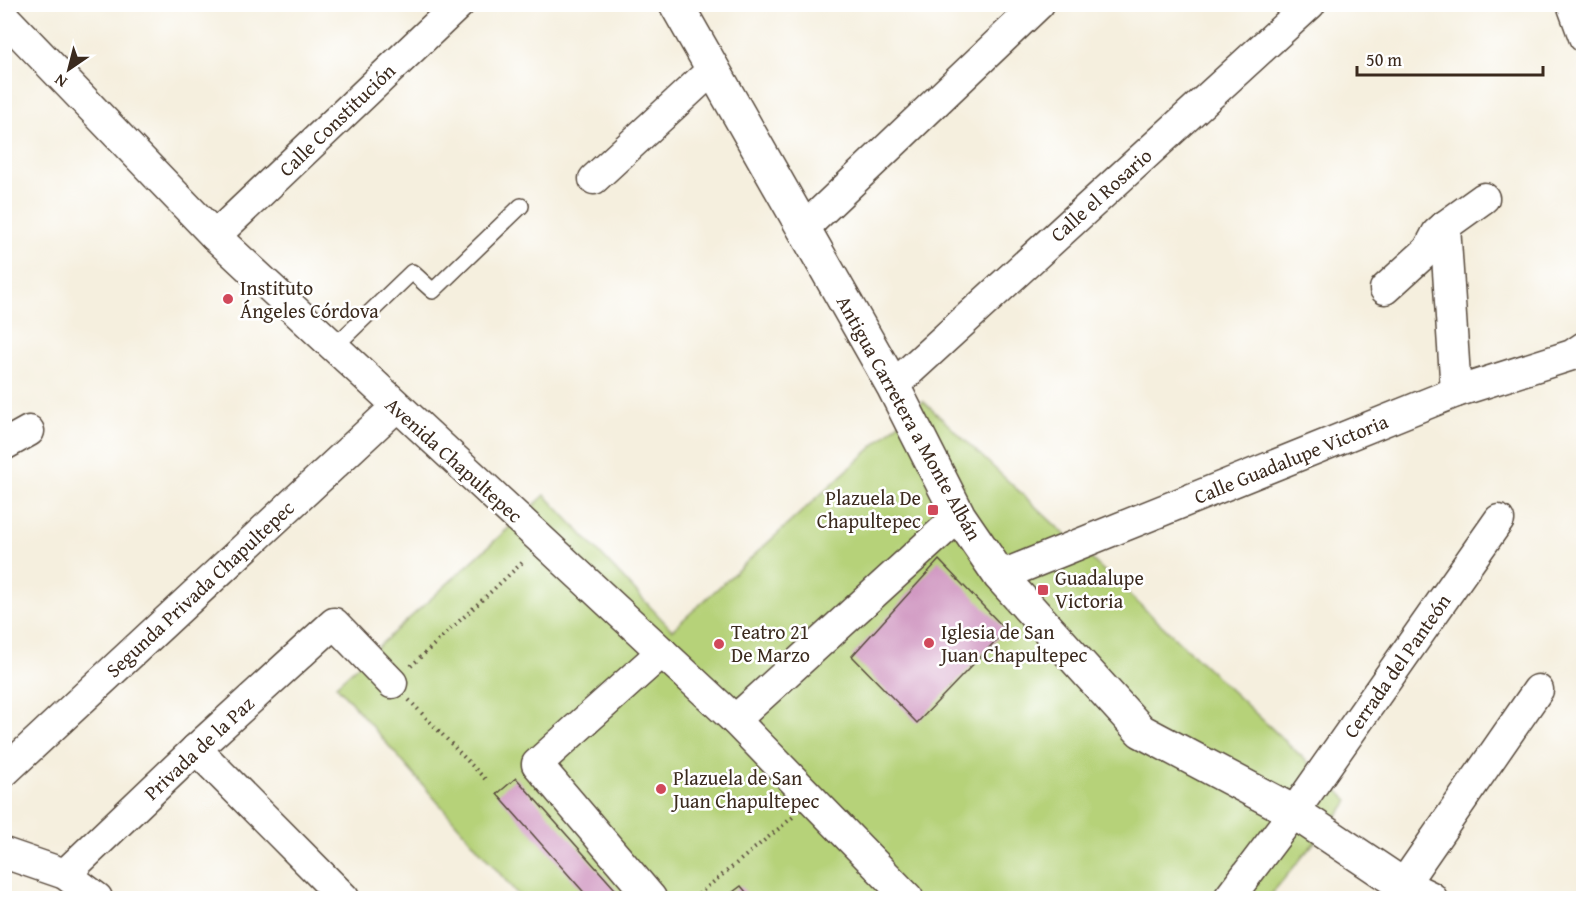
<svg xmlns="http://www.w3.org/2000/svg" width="1588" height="903" viewBox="0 0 1588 903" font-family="'Gentium Book Plus',serif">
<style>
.green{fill:#b6d279;stroke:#787e4c;stroke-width:1.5}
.building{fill:#cd91bd}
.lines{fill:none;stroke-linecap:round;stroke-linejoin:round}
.service-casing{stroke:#57483b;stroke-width:18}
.minor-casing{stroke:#57483b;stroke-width:33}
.tertiary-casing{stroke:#57483b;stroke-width:36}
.path{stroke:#57483b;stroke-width:4;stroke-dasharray:1.5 4.5;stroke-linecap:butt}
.service{stroke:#fff;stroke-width:15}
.minor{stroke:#fff;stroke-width:30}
.tertiary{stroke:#fff;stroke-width:33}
.poi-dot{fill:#d1495b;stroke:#fff;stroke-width:2}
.labels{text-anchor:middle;stroke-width:5;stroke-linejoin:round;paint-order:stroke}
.street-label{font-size:20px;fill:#3b2a1e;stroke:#fff}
.poi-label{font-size:20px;fill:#3b2a1e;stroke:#fff;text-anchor:start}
</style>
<rect width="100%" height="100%" fill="#fff"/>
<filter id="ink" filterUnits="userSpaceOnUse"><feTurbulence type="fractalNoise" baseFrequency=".0167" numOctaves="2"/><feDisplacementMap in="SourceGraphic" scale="12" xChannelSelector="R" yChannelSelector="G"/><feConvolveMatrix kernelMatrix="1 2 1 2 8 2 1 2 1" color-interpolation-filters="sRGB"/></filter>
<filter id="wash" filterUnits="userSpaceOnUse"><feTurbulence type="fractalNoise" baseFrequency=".008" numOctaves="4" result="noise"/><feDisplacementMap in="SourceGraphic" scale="24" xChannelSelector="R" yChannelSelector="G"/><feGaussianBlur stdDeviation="1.35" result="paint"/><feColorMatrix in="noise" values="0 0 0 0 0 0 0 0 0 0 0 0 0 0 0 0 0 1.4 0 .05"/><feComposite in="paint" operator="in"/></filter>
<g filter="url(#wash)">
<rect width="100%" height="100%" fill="#f5efde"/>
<!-- green -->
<path class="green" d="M923,401L1349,801L1268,898H861L858,895L854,898H521L336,685L545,495L672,630Z"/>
<g id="blocks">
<!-- building -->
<g class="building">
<path d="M939,560L1006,630L917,723L852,656Z"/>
<path d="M516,778L623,898H589L497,794Z"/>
<path d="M741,886L751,898H725Z"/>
</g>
</g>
</g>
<g filter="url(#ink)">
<use href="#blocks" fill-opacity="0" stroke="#57483b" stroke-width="1.5"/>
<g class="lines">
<defs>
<path id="service" d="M334,347L412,272L433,291L521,206"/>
<g id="minor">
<path d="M1572,4L1584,37"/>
<path d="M4,17L215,236L735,720L908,898"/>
<path d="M594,179L714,68"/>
<path d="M804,228L1039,4"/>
<path d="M215,236L459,4"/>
<path d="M1385,289L1428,250L1437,233L1445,226"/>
<path d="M893,386L1310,4"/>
<path d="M1456,392L1445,226L1484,198"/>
<path d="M4,445L29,431"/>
<path d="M1000,576L1456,392L1572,355L1584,347"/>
<path d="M735,720L959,516"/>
<path d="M196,749L344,898"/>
<path d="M4,772L396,407"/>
<path d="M4,853L65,874L97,898"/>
<path d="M65,874L196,749L334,623L392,683"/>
<path d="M1403,885L1538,690"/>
<path d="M651,898L537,764L662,652"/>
<path d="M1229,898L1294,812L1499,520"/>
</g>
<path id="tertiary" d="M676,4L893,386L959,516L1000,576L1141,731L1294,812L1403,885L1430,898"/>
</defs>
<!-- service casing -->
<use href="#service" class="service-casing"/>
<!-- minor casing -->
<use href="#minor" class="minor-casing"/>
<!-- tertiary casing -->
<use href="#tertiary" class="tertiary-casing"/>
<!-- path -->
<g class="path">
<path d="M411,666L524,561"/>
<path d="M409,700L488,782"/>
<path d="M694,898L793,817"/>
</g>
<!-- service -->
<use href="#service" class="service"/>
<!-- minor -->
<use href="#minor" class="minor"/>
<!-- tertiary -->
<use href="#tertiary" class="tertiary"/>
</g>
</g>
<!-- markers -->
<g class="poi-dot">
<circle cx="228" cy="299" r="6"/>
<rect x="927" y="504" width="12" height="12" rx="3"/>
<rect x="1037" y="584" width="12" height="12" rx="3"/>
<circle cx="929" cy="643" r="6"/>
<circle cx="719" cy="644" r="6"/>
<circle cx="661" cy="789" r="6"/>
</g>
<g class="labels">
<!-- street labels -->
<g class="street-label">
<text transform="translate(337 120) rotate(-44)" y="7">Calle Constitución</text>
<text transform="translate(1101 195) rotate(-42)" y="7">Calle el Rosario</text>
<text transform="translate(909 418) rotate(61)" y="7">Antigua Carretera a Monte Albán</text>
<text transform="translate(1291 459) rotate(-22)" y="7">Calle Guadalupe Victoria</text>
<text transform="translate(454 460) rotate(42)" y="7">Avenida Chapultepec</text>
<text transform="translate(200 589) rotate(-43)" y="7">Segunda Privada Chapultepec</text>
<text transform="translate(1397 666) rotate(-55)" y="7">Cerrada del Panteón</text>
<text transform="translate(199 748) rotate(-43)" y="7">Privada de la Paz</text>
</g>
<!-- poi labels -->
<g class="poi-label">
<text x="240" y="295">Instituto<tspan x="240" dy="23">Ángeles Córdova</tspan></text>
<text x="921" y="505" text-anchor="end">Plazuela De<tspan x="921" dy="23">Chapultepec</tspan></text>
<text x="1055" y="585">Guadalupe<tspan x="1055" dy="23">Victoria</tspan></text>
<text x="731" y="639">Teatro 21<tspan x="731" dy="23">De Marzo</tspan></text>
<text x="941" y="639">Iglesia de San<tspan x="941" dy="23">Juan Chapultepec</tspan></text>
<text x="673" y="785">Plazuela de San<tspan x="673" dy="23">Juan Chapultepec</tspan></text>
</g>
</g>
<!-- margin -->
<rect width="1588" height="903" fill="none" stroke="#fff" stroke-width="24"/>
<!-- north arrow -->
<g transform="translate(69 69) rotate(215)" stroke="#ffffff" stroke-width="4.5" paint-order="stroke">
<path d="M0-4.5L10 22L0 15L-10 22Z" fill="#3b2a1e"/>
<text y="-9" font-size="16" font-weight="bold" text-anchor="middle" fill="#3b2a1e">N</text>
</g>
<!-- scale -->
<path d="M1357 66v9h186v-9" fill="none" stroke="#3b2a1e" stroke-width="3"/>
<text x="1366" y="66" font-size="18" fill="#3b2a1e" stroke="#ffffff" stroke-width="4.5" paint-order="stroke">50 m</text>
</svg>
